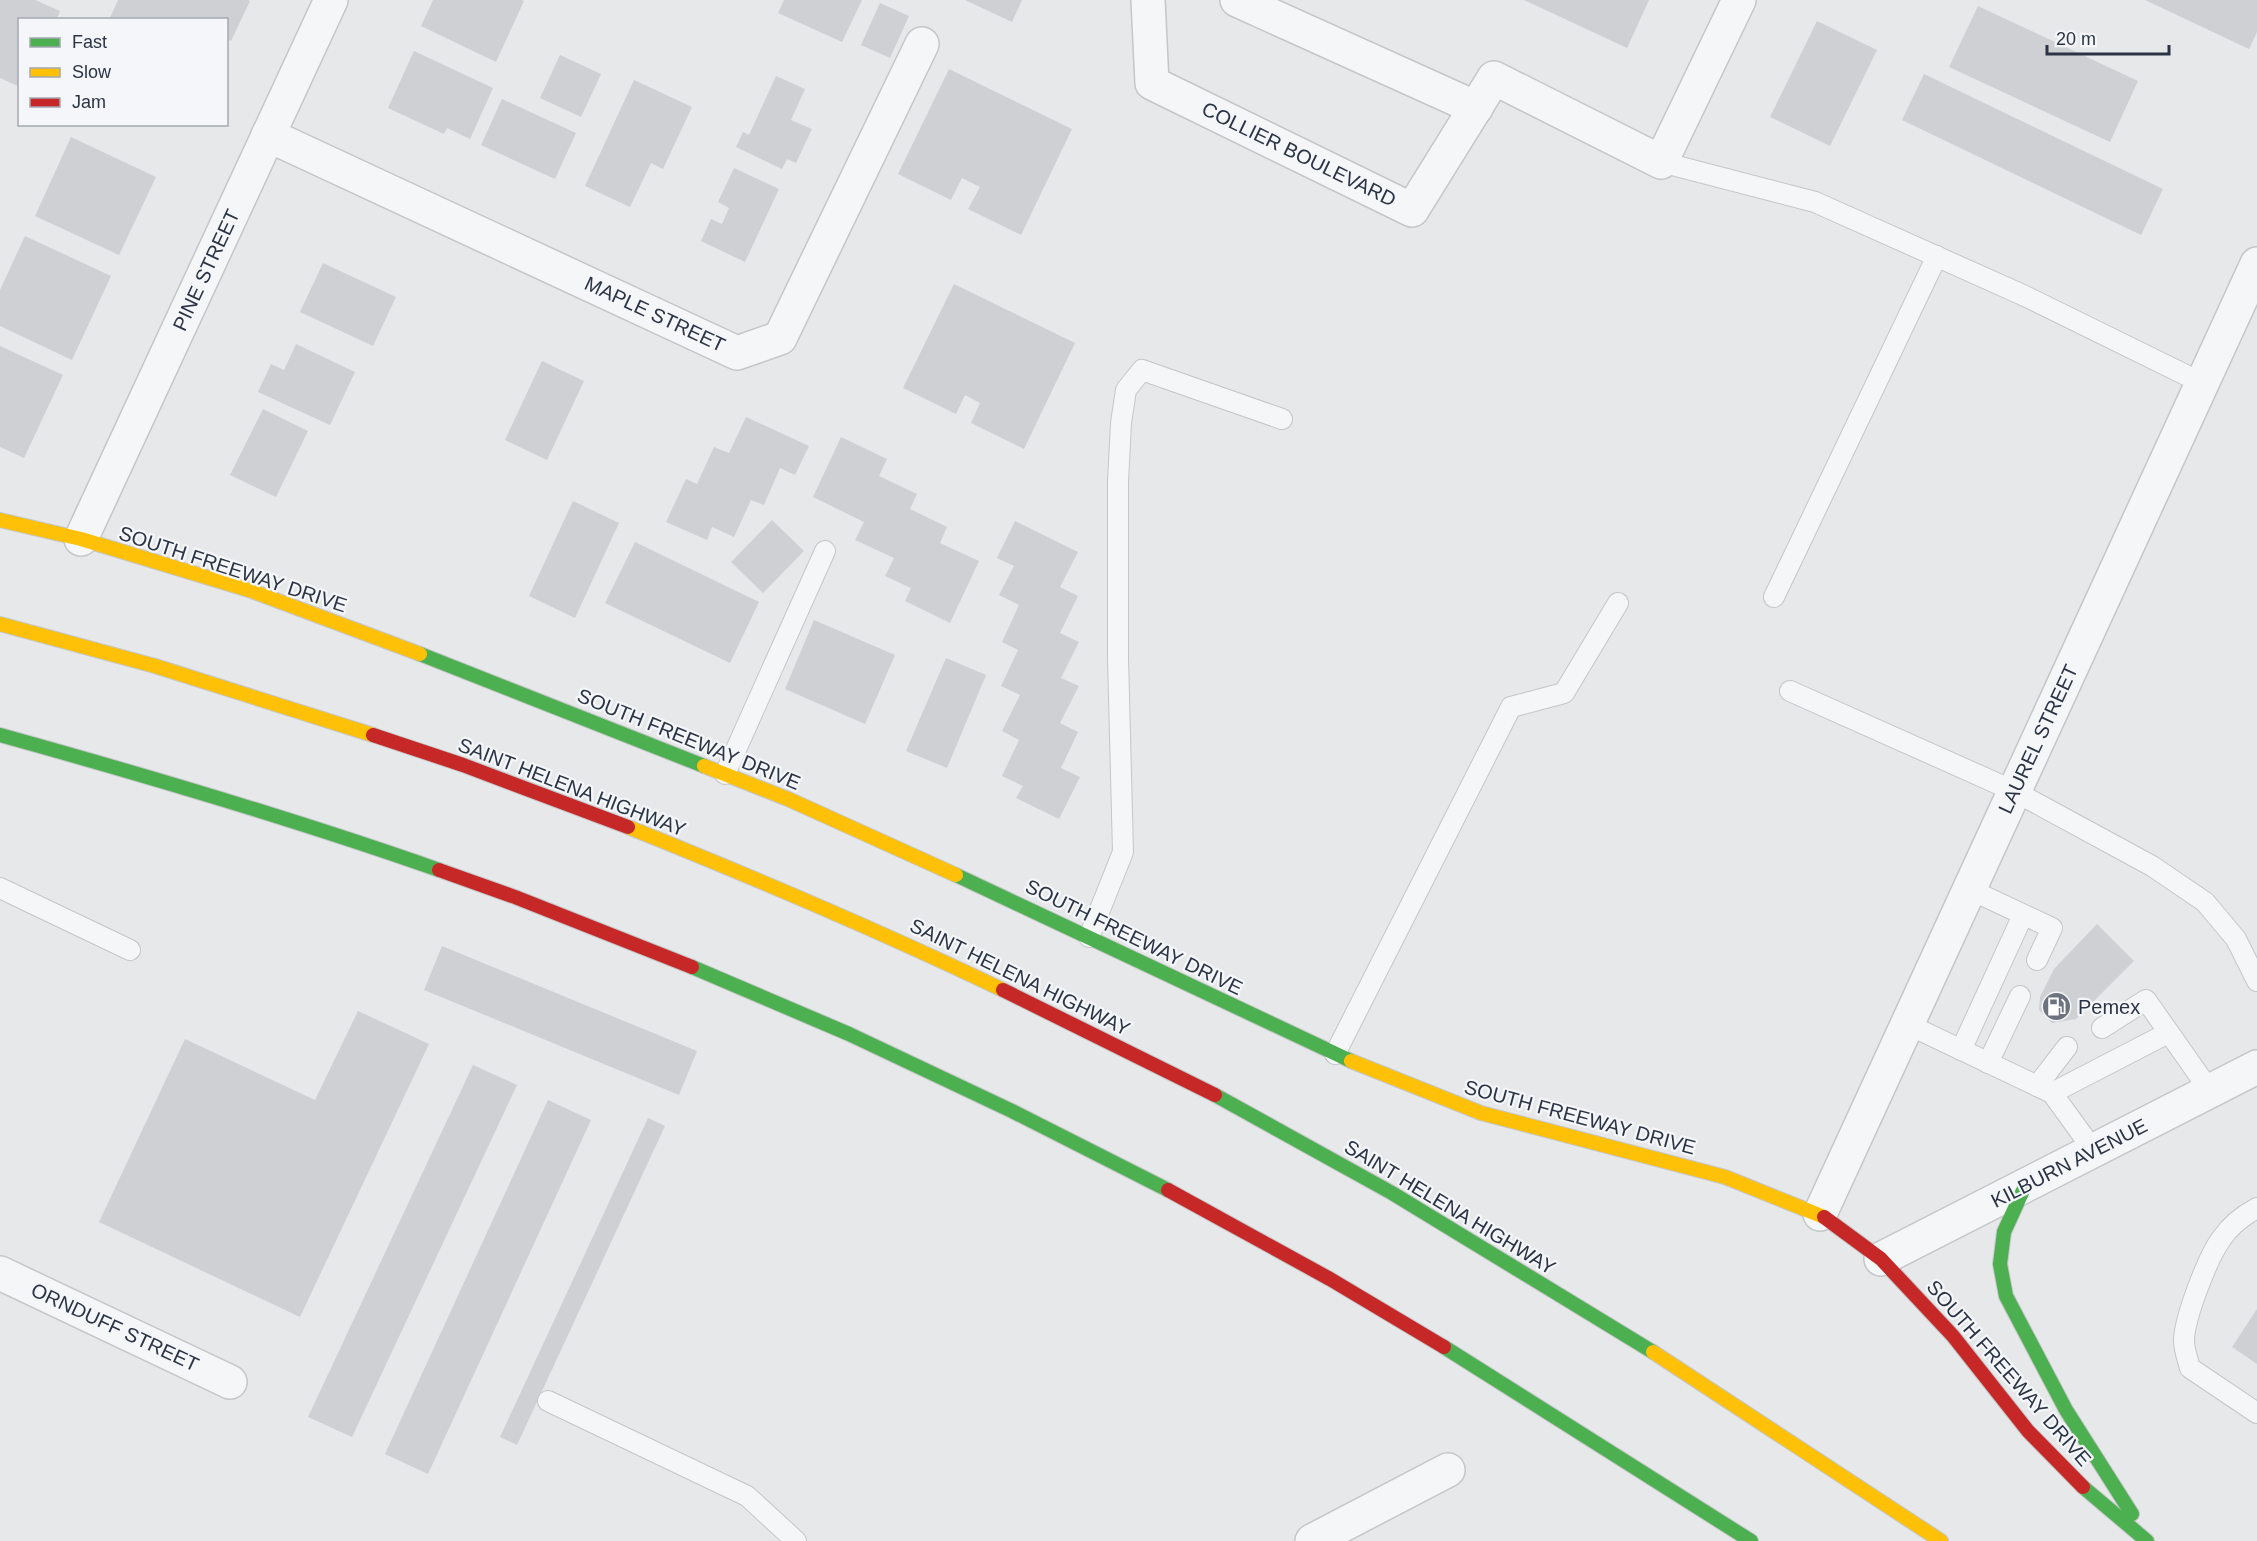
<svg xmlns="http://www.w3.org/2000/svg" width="2257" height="1541" viewBox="0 0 2257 1541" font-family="Arial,sans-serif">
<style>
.building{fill:#ced0d3}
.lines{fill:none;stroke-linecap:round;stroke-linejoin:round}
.lane-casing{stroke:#c4c6c8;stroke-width:22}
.street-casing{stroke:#c4c6c8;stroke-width:36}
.fast-casing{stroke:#c4c6c8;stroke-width:16}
.slow-casing{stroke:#c4c6c8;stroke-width:16}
.jam-casing{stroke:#c4c6c8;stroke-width:16}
.lane{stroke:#f5f6f7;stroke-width:20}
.street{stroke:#f5f6f7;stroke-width:33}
.fast{stroke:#4caf50;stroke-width:14}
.slow{stroke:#ffc107;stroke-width:14}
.jam{stroke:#c62828;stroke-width:14}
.labels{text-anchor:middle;stroke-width:4.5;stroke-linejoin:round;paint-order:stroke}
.street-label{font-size:20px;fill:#2b3445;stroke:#f4f6f9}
.poi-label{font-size:20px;fill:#2b3445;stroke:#f4f6f9;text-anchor:start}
</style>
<rect width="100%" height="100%" fill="#e6e8ea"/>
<!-- building -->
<g class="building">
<path d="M0,0H35L60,11L56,20H20V87L0,78Z"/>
<path d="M118,0H248L250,1L231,41L226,39V20H109Z"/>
<path d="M433,0H522L524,1L496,62L421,26Z"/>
<path d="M784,0H862L842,42L778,13Z"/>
<path d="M965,0H1022L1012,22Z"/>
<path d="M1524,0H1649L1627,48Z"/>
<path d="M2145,0H2257V32L2249,49Z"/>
<path d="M880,3L909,16L890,58L861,45Z"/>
<path d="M1978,6L2138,81L2110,142L1949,67Z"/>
<path d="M1817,21L1877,50L1830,146L1770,117Z"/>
<path d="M414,51L493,88L470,139L447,128L444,134L388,108Z"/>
<path d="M560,55L601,74L581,117L540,98Z"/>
<path d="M949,69L1072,129L1021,235L968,209L980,187L962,178L951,200L898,174Z"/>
<path d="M1924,74L2163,189L2141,235L1902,120Z"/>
<path d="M776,76L805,89L791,120L812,129L796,163L787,159L782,169L736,147L743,132L749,135Z"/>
<path d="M634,80L692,107L663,169L651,163L630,207L585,186Z"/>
<path d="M502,99L576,133L555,179L481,145Z"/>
<path d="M71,137L156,177L119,255L35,216Z"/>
<path d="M734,168L779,189L745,262L701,241L711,219L722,224L729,208L718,202Z"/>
<path d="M25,236L111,276L72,360L0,326V290Z"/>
<path d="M323,263L396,297L373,346L300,312Z"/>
<path d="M954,284L1075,343L1024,449L971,423L980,403L965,395L956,414L903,388Z"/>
<path d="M296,344L355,372L330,425L258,392L271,364L284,370Z"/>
<path d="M0,346L63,375L24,458L0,447Z"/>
<path d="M542,361L584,381L547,460L505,440Z"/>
<path d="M263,409L308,431L276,497L230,475Z"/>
<path d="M746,417L809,446L795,475L780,468L764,505L751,500L734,537L712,527L707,540L666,522L686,479L697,484L714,447L729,453Z"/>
<path d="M841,437L887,459L879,476L917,494L910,509L947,527L940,543L979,561L950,623L905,601L911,588L885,576L894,558L855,540L864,522L813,497Z"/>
<path d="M573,501L619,523L575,618L529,596Z"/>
<path d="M772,520L804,551L763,593L731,562Z"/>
<path d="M1015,521L1078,552L1060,587L1078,596L1060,633L1079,642L1061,678L1079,686L1060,723L1078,732L1061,768L1080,777L1059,819L1016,798L1023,786L1002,776L1019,740L1002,731L1020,695L1001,686L1018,650L1002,642L1019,605L999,595L1014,566L997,558Z"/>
<path d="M635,542L759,602L730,663L605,603Z"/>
<path d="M814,620L895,655L865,724L785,689Z"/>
<path d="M946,658L986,675L947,768L906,751Z"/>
<path d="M2097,924L2134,961L2076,1019L2052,1023L2039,1010L2040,997L2054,969Z"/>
<path d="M442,946L697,1051L679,1095L424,990Z"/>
<path d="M358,1011L429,1044L300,1317L99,1222L185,1039L315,1100Z"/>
<path d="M473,1065L517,1085L352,1437L308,1417Z"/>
<path d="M548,1100L591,1120L428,1474L385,1454Z"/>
<path d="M648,1118L665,1126L517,1445L500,1437Z"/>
<path d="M2257,1309V1364L2232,1347Z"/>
</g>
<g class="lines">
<defs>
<g id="lane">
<path d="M1661,162L1815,202L2025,296L2202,383"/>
<path d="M1774,597L1937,256"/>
<path d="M1790,691L2014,791L2152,866L2205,902L2236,939L2257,981"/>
<path d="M725,774L825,551"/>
<path d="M0,888L130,950"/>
<path d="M1969,889L2052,928L2037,960"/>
<path d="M1089,937L1123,852L1118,658V482L1121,423L1126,390L1142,370L1282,419"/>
<path d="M1907,1024L2052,1093L2094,1151"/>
<path d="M2102,1028L2146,1000L2210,1091"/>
<path d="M1961,1050L2023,915"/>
<path d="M1335,1054L1511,707L1564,693L1618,603"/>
<path d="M1988,1063L2020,996"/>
<path d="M2037,1086L2067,1047"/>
<path d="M2052,1093L2168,1033"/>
<path d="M2257,1208C2244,1215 2230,1226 2222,1238C2208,1256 2184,1319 2184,1341C2184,1350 2188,1360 2190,1368L2257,1413"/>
<path d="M548,1401L747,1496L796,1541"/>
</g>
<g id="street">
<path d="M1148,0L1152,83L1412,210L1494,78L1661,162L1739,0"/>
<path d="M1237,0L1476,108"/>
<path d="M268,135L737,353L780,338L922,44"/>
<path d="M81,539L331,0"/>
<path d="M1820,1214L2257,264"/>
<path d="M1881,1259L2257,1067"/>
<path d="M0,1273L230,1382"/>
<path d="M1312,1541L1448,1470"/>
</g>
<g id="fast">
<path d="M420,654L704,766"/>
<path d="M0,735C148,776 294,819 439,870"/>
<path d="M956,875L1351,1061"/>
<path d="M692,967L849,1034L1012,1111L1168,1190"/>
<path d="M1215,1095L1392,1193L1653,1352"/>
<path d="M2025,1186L2004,1232L2000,1264L2006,1296L2066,1410L2132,1514"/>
<path d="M1444,1347L1751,1541"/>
<path d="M2083,1487L2147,1541"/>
</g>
<g id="slow">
<path d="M0,520L81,539L249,590L420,654"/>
<path d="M0,624L155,666L373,735"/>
<path d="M704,766L788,799L956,875"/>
<path d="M628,827C755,878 880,931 1003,990"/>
<path d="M1351,1061L1481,1113L1725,1177L1824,1217"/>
<path d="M1653,1352L1941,1541"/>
</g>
<g id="jam">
<path d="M373,735L463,765L628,827"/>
<path d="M439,870L515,897L692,967"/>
<path d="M1003,990L1215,1095"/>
<path d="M1168,1190L1330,1279L1444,1347"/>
<path d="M1824,1217L1881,1259L1953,1336L2028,1431L2083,1487"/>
</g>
</defs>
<!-- lane casing -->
<use href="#lane" class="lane-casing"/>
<!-- street casing -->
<use href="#street" class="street-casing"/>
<!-- fast casing -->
<use href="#fast" class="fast-casing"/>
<!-- slow casing -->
<use href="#slow" class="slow-casing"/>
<!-- jam casing -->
<use href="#jam" class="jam-casing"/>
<!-- lane -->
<use href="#lane" class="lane"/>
<!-- street -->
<use href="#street" class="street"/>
<!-- fast -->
<use href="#fast" class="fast"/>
<!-- slow -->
<use href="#slow" class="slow"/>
<!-- jam -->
<use href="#jam" class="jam"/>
</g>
<!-- icons -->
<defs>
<symbol id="fuel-disc" viewBox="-11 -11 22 22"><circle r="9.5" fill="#6c737f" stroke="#f4f6f9"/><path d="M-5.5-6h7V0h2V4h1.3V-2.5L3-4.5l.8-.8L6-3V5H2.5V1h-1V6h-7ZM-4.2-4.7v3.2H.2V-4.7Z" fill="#fff"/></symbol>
</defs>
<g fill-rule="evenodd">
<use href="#fuel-disc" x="2040" y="990" width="33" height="33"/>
</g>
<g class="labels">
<!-- street labels -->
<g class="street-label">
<text transform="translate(1299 154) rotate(26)" y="7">COLLIER BOULEVARD</text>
<text transform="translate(206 270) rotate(-65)" y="7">PINE STREET</text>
<text transform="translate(655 314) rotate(25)" y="7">MAPLE STREET</text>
<text transform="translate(233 569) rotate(18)" y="7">SOUTH FREEWAY DRIVE</text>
<text transform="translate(689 739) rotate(22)" y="7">SOUTH FREEWAY DRIVE</text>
<text transform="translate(2038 739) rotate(-65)" y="7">LAUREL STREET</text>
<text transform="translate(572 787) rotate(21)" y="7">SAINT HELENA HIGHWAY</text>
<text transform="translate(1134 937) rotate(26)" y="7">SOUTH FREEWAY DRIVE</text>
<text transform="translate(1020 977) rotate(26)" y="7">SAINT HELENA HIGHWAY</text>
<text transform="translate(1580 1117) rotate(15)" y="7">SOUTH FREEWAY DRIVE</text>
<text transform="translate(2069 1163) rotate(-27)" y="7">KILBURN AVENUE</text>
<text transform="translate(1450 1207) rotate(31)" y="7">SAINT HELENA HIGHWAY</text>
<text transform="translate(115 1327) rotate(25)" y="7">ORNDUFF STREET</text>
<text transform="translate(2009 1373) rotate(49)" y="7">SOUTH FREEWAY DRIVE</text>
</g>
<!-- poi labels -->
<g class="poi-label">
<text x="2078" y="1014">Pemex</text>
</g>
</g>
<!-- legend -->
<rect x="18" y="18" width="210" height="108" fill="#f4f6f9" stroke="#a4a8b1" stroke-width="1.5"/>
<rect x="30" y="38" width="30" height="9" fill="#4caf50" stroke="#a4a8b1" stroke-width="1.5"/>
<text x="72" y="48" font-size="18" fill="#2b3445">Fast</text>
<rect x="30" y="68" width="30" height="9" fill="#ffc107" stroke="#a4a8b1" stroke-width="1.5"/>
<text x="72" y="78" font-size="18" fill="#2b3445">Slow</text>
<rect x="30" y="98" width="30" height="9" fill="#c62828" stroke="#a4a8b1" stroke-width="1.5"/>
<text x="72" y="108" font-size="18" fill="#2b3445">Jam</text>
<!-- scale -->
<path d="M2047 45v9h122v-9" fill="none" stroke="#2b3445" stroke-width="3"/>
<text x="2056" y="45" font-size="18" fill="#2b3445" stroke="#f4f6f9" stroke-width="4.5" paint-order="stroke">20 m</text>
</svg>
